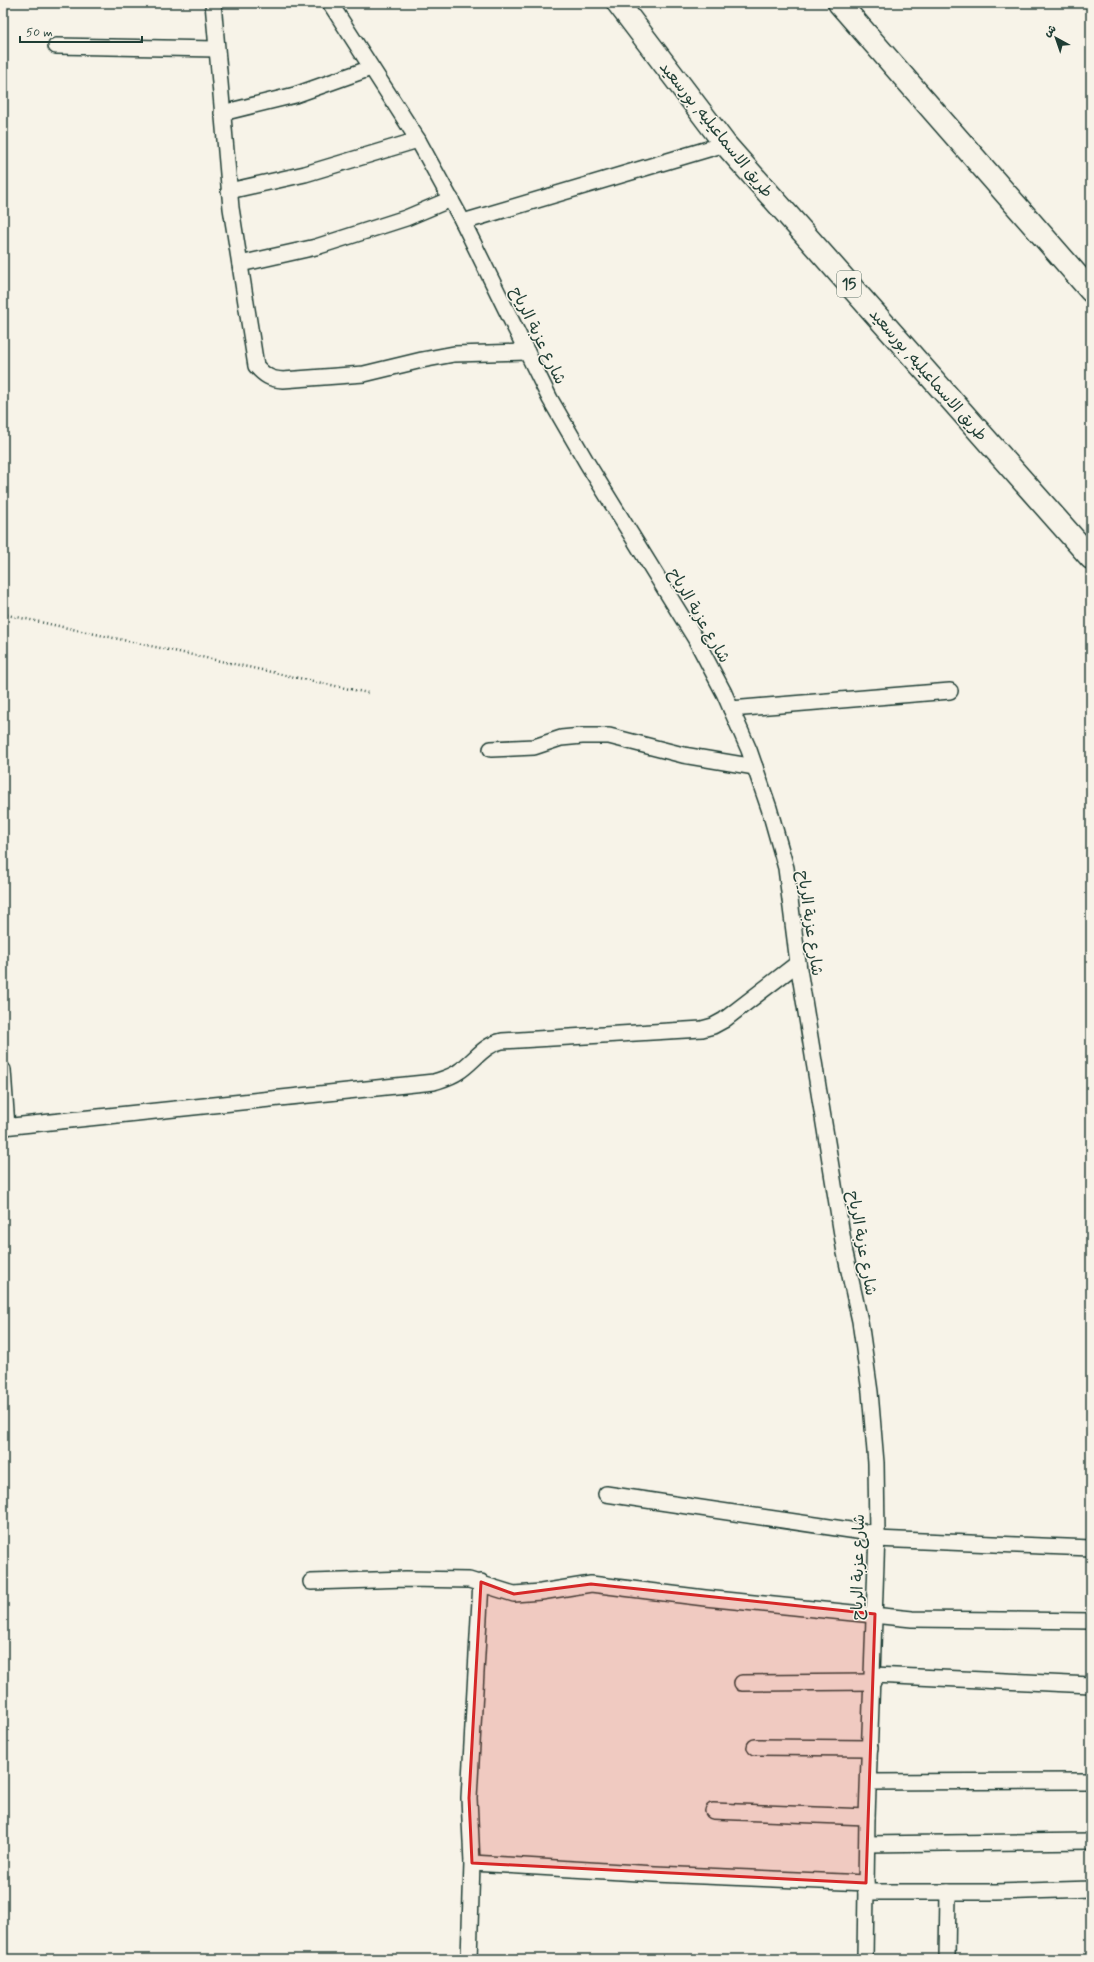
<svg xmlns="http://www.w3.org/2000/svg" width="1094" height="1962" viewBox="0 0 1094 1962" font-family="Mynerve,'Playpen Sans Arabic',sans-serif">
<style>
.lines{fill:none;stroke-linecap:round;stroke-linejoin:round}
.street-casing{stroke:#1f3d34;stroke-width:18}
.highway-casing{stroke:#1f3d34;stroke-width:25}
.path{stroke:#1f3d34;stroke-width:2.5;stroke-dasharray:1 3;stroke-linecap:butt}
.street{stroke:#f7f3e8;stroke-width:15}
.highway{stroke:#f7f3e8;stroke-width:22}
.marked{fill:#d62828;fill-opacity:0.2;stroke:#d62828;stroke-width:3;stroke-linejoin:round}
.labels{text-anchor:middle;stroke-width:3;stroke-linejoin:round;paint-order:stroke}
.shield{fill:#f7f3e8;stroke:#60746a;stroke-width:1}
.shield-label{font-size:15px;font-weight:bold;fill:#1f3d34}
.street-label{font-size:16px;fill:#1f3d34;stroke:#f7f3e8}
</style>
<rect width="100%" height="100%" fill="#f7f3e8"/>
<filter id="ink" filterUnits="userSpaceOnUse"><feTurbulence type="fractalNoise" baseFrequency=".025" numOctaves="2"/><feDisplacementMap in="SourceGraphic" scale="8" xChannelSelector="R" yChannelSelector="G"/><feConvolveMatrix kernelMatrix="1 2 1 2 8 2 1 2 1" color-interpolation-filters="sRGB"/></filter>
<g filter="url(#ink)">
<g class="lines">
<defs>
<g id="street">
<path d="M213,3L231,208L256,366C265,376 270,379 283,380L364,374L422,360L454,354L527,352"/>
<path d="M330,3L418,140L463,222L550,399L587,463L695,638L724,693L749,750L769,808L786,868L798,963L845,1253L860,1321L870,1392L876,1463L877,1534L867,1817L865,1959"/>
<path d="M56,46L216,49"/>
<path d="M222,113L295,95L371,68"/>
<path d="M229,191L305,174L418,140"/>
<path d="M463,222L725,144"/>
<path d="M240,264L316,247L406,218L451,199"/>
<path d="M731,709L950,691"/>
<path d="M491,749L534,747L561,738L582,736H609L683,755L755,767"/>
<path d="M3,1070L7,1127"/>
<path d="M3,1127L434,1082C443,1079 451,1077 458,1072C474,1062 483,1045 502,1041L702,1029L713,1026L724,1020L798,963"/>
<path d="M606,1494L877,1534"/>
<path d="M876,1539L1091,1548"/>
<path d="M311,1582L406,1579L469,1580L514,1594L541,1592L591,1584L705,1598L912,1619L1091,1621"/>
<path d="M873,1675L1091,1685"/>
<path d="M742,1683L873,1682"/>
<path d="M755,1747L870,1748"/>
<path d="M869,1782L1091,1781"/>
<path d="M713,1811L867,1817"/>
<path d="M867,1844L1091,1841"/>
<path d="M472,1863L655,1874L866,1883"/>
<path d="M866,1892H996L1091,1889"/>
<path d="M469,1959L472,1863L469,1798L481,1582"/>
<path d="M947,1959L948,1892"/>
</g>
<g id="highway">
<path d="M618,3L725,144L1091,558"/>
<path d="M839,3L1091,291"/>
</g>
</defs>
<!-- street casing -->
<use href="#street" class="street-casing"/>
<!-- highway casing -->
<use href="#highway" class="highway-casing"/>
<!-- path -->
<path class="path" d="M3,614L368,693"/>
<!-- street -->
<use href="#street" class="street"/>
<!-- highway -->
<use href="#highway" class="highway"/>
</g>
</g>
<!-- marked area -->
<path class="marked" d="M481,1582L514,1594L591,1584L875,1614L866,1883L472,1863L469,1798Z"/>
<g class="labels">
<!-- shield labels -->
<rect class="shield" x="837" y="271" width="24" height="26" rx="3"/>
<g class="shield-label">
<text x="849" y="289">15</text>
</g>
<!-- street labels -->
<g class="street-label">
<text transform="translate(717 129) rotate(51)" y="6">طريق الاسماعيليه, بورسعيد</text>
<text transform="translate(539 335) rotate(64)" y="6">شارع عزبة الرياح</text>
<text transform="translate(929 374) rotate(49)" y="6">طريق الاسماعيليه, بورسعيد</text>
<text transform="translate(700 615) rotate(60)" y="6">شارع عزبة الرياح</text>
<text transform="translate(811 923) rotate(82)" y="6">شارع عزبة الرياح</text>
<text transform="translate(863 1243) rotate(80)" y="6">شارع عزبة الرياح</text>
<text transform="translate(857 1567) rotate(-89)" y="6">شارع عزبة الرياح</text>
</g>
</g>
<!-- margin -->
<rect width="1094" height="1962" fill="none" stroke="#f7f3e8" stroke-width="16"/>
<rect x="8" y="8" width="1078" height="1946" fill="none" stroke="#1f3d34" stroke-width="1.5" filter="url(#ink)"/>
<!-- north arrow -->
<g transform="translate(1056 38) rotate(320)" stroke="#f7f3e8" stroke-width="3" paint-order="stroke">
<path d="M0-3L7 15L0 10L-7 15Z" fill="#1f3d34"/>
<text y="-6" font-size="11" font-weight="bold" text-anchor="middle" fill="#1f3d34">ش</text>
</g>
<!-- scale -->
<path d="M20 36v6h122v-6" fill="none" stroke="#1f3d34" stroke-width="2"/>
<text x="26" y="36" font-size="12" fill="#1f3d34" stroke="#f7f3e8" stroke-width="3" paint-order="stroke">50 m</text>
</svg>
